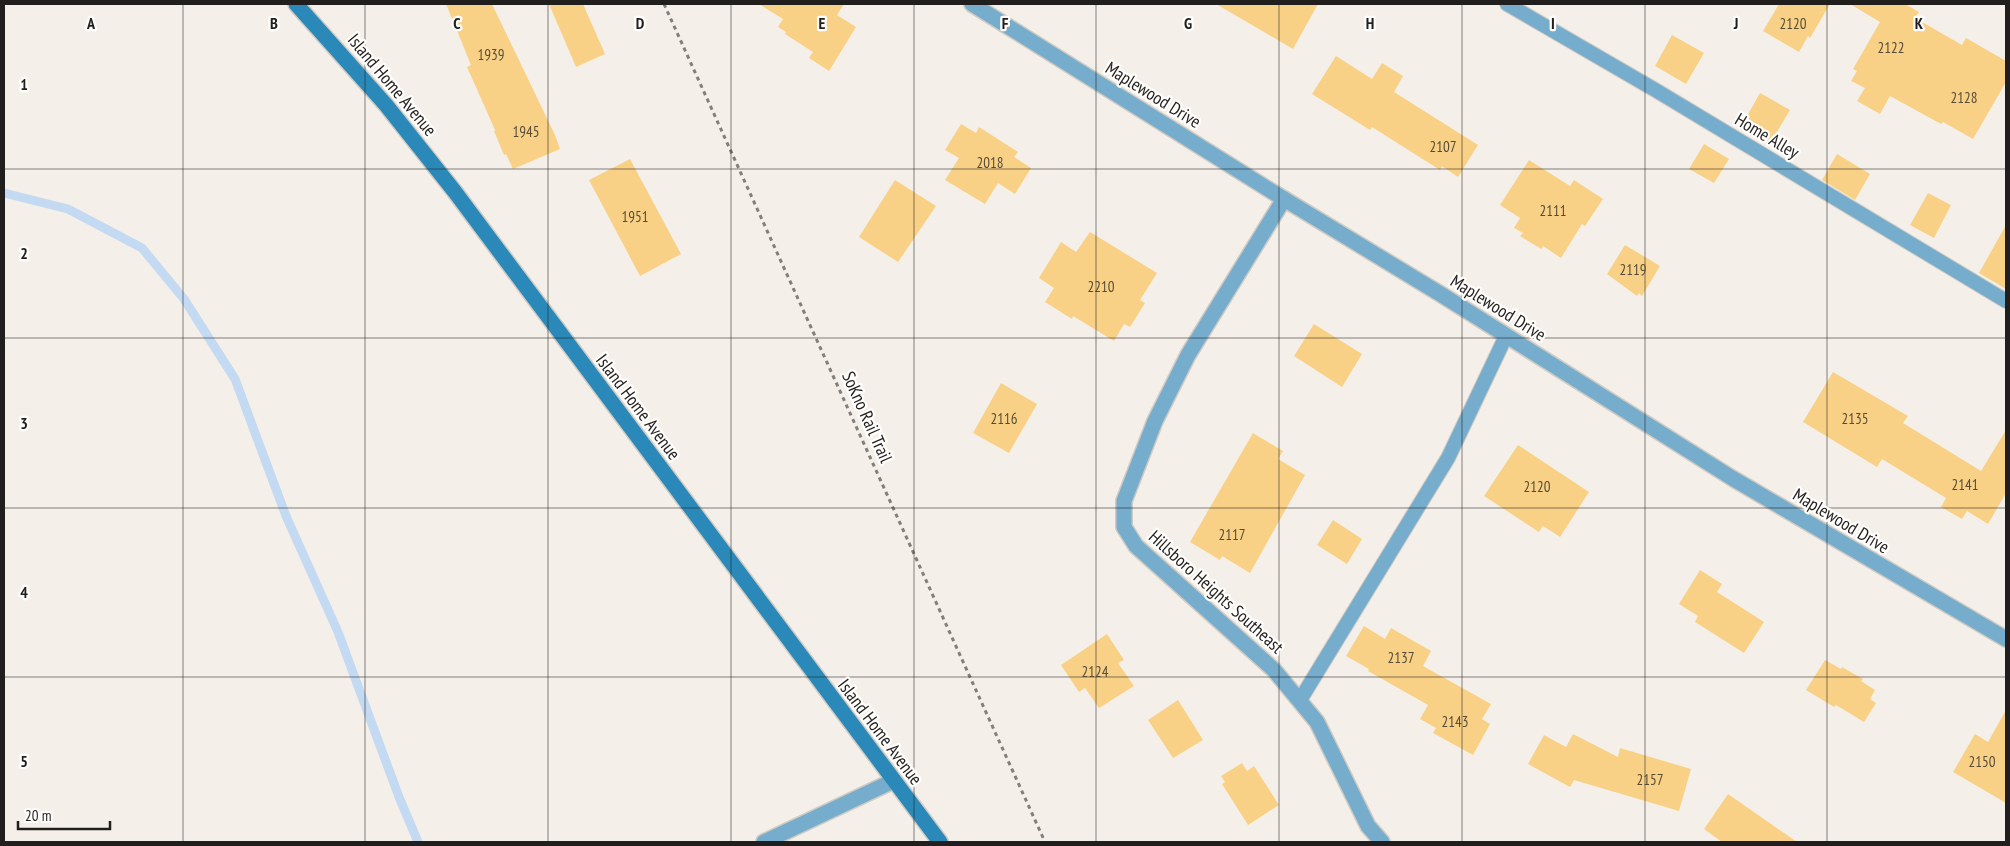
<svg xmlns="http://www.w3.org/2000/svg" width="2010" height="846" viewBox="0 0 2010 846" font-family="'PT Sans Narrow',sans-serif">
<style>
.lines{fill:none;stroke-linecap:round;stroke-linejoin:round}
.stream{stroke:#c4d9f2;stroke-width:9}
.building{fill:#f9d186}
.lane-casing{stroke:#cecac4;stroke-width:16}
.street-casing{stroke:#cecac4;stroke-width:18}
.secondary-casing{stroke:#cecac4;stroke-width:18}
.path{stroke:#827f7a;stroke-width:3;stroke-dasharray:4 4;stroke-linecap:butt}
.lane{stroke:#76accc;stroke-width:14}
.street{stroke:#76accc;stroke-width:15}
.secondary{stroke:#2a89b8;stroke-width:15}
.grid{fill:none;stroke:#211f1d;stroke-width:1;stroke-opacity:0.55}
.labels{text-anchor:middle;stroke-width:4.5;stroke-linejoin:round;paint-order:stroke}
.number-label{font-size:15px;fill:#574c37}
.street-label{font-size:18px;fill:#211f1d;stroke:#fffefc}
.grid-label{font-size:16px;text-anchor:middle;font-weight:bold;fill:#211f1d;stroke:#fffefc;stroke-width:4.5;stroke-linejoin:round;paint-order:stroke}
</style>
<rect width="100%" height="100%" fill="#f4f0e9"/>
<g class="lines">
<!-- stream -->
<path class="stream" d="M4,193L68,209L142,248L184,299L235,379L286,516L338,632L399,797L418,842"/>
</g>
<!-- building -->
<g class="building">
<path d="M446,4H492L555,135L560,149L513,169L506,154L504,155L494,131L495,130L467,67L471,65Z"/>
<path d="M549,4H583L605,54L576,67Z"/>
<path d="M759,4H844L837,15L856,27L829,71L809,58L813,52L785,34L786,32L778,27L783,19Z"/>
<path d="M1216,4H1318L1293,49Z"/>
<path d="M1779,4H1830L1810,38L1808,36L1799,52L1763,31Z"/>
<path d="M1850,4H1905L1919,12L1915,18L1962,45L1966,38L2006,61V82L1973,139L1943,122L1941,124L1890,96L1880,114L1857,101L1865,88L1851,81L1857,71L1853,69L1880,22Z"/>
<path d="M1672,35L1704,53L1686,84L1655,66Z"/>
<path d="M1336,56L1372,79L1382,63L1403,76L1394,92L1478,145L1458,177L1442,166L1440,170L1372,127L1370,130L1312,94Z"/>
<path d="M1760,93L1790,110L1771,142L1742,125Z"/>
<path d="M961,124L976,133L979,127L1018,152L1014,157L1031,168L1015,194L998,183L985,204L945,180L959,158L945,150Z"/>
<path d="M1704,144L1729,159L1714,183L1689,169Z"/>
<path d="M1837,154L1870,174L1855,200L1822,180Z"/>
<path d="M630,159L681,254L640,276L589,180Z"/>
<path d="M1529,160L1570,186L1574,180L1603,199L1585,226L1582,224L1561,258L1543,246L1541,249L1520,236L1523,233L1514,228L1520,218L1500,205Z"/>
<path d="M895,180L936,206L898,262L859,237Z"/>
<path d="M1928,193L1951,205L1934,238L1910,225Z"/>
<path d="M2006,225V289L1979,273Z"/>
<path d="M1090,232L1157,273L1140,300L1145,303L1130,327L1124,324L1114,341L1073,316L1072,319L1045,302L1054,288L1039,278L1061,242L1076,252Z"/>
<path d="M1625,245L1660,266L1642,296L1639,293L1637,296L1607,274Z"/>
<path d="M1314,324L1362,354L1342,387L1294,356Z"/>
<path d="M1833,372L1908,416L1903,423L1981,471L2006,430V493L1988,524L1967,511L1962,519L1941,507L1946,498L1882,459L1877,467L1803,422Z"/>
<path d="M1001,383L1037,404L1009,453L973,433Z"/>
<path d="M1253,433L1283,451L1278,459L1305,475L1250,573L1222,556L1220,560L1190,542Z"/>
<path d="M1518,445L1589,492L1560,537L1543,526L1539,532L1484,496Z"/>
<path d="M1333,520L1362,539L1347,564L1317,545Z"/>
<path d="M1700,570L1722,584L1717,592L1764,622L1744,653L1695,622L1698,616L1679,604Z"/>
<path d="M1364,626L1385,639L1391,628L1431,651L1423,666L1491,704L1482,719L1490,724L1473,755L1433,733L1436,728L1420,719L1428,705L1368,671L1369,669L1346,656Z"/>
<path d="M1107,634L1124,660L1118,663L1134,686L1099,708L1085,688L1079,692L1061,665Z"/>
<path d="M1825,660L1841,669L1842,667L1863,679L1861,681L1875,690L1870,699L1876,703L1864,722L1836,705L1834,707L1806,690Z"/>
<path d="M1178,700L1203,740L1173,758L1148,720Z"/>
<path d="M2006,710V803L1953,772L1975,734L1988,742Z"/>
<path d="M1573,734L1618,757L1620,748L1691,769L1679,811L1574,780L1570,787L1528,764L1544,735L1566,747Z"/>
<path d="M1242,763L1247,771L1254,766L1279,805L1248,825L1222,784L1225,782L1221,776Z"/>
<path d="M1728,794L1797,842H1722L1704,829Z"/>
</g>
<g class="lines">
<defs>
<g id="lane">
<path d="M1507,4L1657,91L2006,301"/>
<path d="M1300,700L1448,458L1506,336"/>
</g>
<g id="street">
<path d="M972,4L1284,199L1442,295L1732,478L2006,639"/>
<path d="M1284,199L1188,355L1155,421L1124,501V527L1136,546L1274,670L1317,722L1368,826L1382,842"/>
<path d="M764,842L893,781"/>
</g>
<path id="secondary" d="M296,4L386,105L455,192L940,842"/>
</defs>
<!-- lane casing -->
<use href="#lane" class="lane-casing"/>
<!-- street casing -->
<use href="#street" class="street-casing"/>
<!-- secondary casing -->
<use href="#secondary" class="secondary-casing"/>
<!-- path -->
<path class="path" d="M664,4L1045,842"/>
<!-- lane -->
<use href="#lane" class="lane"/>
<!-- street -->
<use href="#street" class="street"/>
<!-- secondary -->
<use href="#secondary" class="secondary"/>
</g>
<!-- grid -->
<path class="grid" d="M183,4V842M365,4V842M548,4V842M731,4V842M914,4V842M1096,4V842M1279,4V842M1462,4V842M1645,4V842M1827,4V842M4,169H2006M4,338H2006M4,508H2006M4,677H2006"/>
<g class="labels">
<!-- number labels -->
<g class="number-label">
<text x="1793" y="29">2120</text>
<text x="1891" y="53">2122</text>
<text x="491" y="60">1939</text>
<text x="1964" y="103">2128</text>
<text x="526" y="137">1945</text>
<text x="1443" y="152">2107</text>
<text x="990" y="168">2018</text>
<text x="1553" y="216">2111</text>
<text x="635" y="222">1951</text>
<text x="1633" y="275">2119</text>
<text x="1101" y="292">2210</text>
<text x="1004" y="424">2116</text>
<text x="1855" y="424">2135</text>
<text x="1965" y="490">2141</text>
<text x="1537" y="492">2120</text>
<text x="1232" y="540">2117</text>
<text x="1401" y="663">2137</text>
<text x="1095" y="677">2124</text>
<text x="1455" y="727">2143</text>
<text x="1982" y="767">2150</text>
<text x="1650" y="785">2157</text>
</g>
<!-- street labels -->
<g class="street-label">
<text transform="translate(392 85) rotate(50)" y="6">Island Home Avenue</text>
<text transform="translate(1153 95) rotate(32)" y="6">Maplewood Drive</text>
<text transform="translate(1767 136) rotate(31)" y="6">Home Alley</text>
<text transform="translate(1498 308) rotate(32)" y="6">Maplewood Drive</text>
<text transform="translate(638 407) rotate(53)" y="6">Island Home Avenue</text>
<text transform="translate(867 417) rotate(66)" y="6">SoKno Rail Trail</text>
<text transform="translate(1841 521) rotate(31)" y="6">Maplewood Drive</text>
<text transform="translate(1216 592) rotate(42)" y="6">Hillsboro Heights Southeast</text>
<text transform="translate(880 732) rotate(53)" y="6">Island Home Avenue</text>
</g>
</g>
<g class="grid-label">
<text x="91" y="29">A</text>
<text x="274" y="29">B</text>
<text x="457" y="29">C</text>
<text x="640" y="29">D</text>
<text x="822" y="29">E</text>
<text x="1005" y="29">F</text>
<text x="1188" y="29">G</text>
<text x="1370" y="29">H</text>
<text x="1553" y="29">I</text>
<text x="1736" y="29">J</text>
<text x="1919" y="29">K</text>
<text x="24" y="90">1</text>
<text x="24" y="259">2</text>
<text x="24" y="429">3</text>
<text x="24" y="598">4</text>
<text x="24" y="767">5</text>
</g>
<!-- border -->
<rect width="2010" height="846" fill="none" stroke="#211f1d" stroke-width="10"/>
<!-- scale -->
<path d="M18 821v8h92v-8" fill="none" stroke="#211f1d" stroke-width="2.5"/>
<text x="25" y="821" font-size="15" fill="#211f1d" stroke="#fffefc" stroke-width="4" paint-order="stroke">20 m</text>
</svg>
